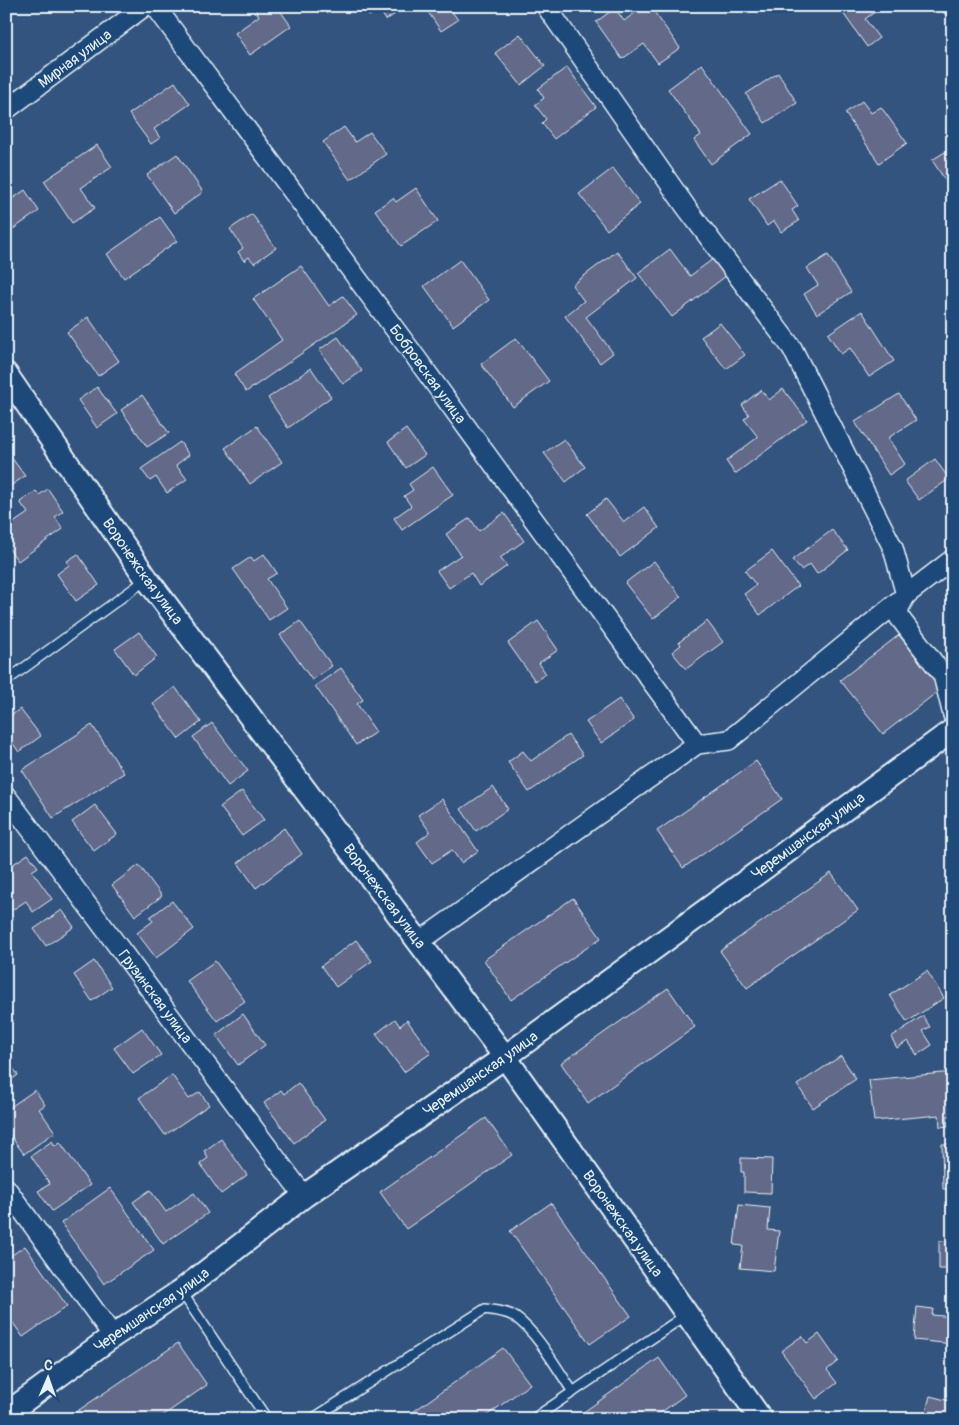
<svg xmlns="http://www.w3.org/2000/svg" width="959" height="1425" viewBox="0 0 959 1425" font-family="Pangolin,sans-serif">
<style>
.building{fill:#636b89;stroke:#e8f1f8}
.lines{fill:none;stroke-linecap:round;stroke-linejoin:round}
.service-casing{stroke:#e8f1f8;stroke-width:12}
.minor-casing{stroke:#e8f1f8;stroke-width:22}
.tertiary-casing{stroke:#e8f1f8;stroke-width:26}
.service{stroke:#1f4a7a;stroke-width:9}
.minor{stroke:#1f4a7a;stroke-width:19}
.tertiary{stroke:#1f4a7a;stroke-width:22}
.labels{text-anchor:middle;stroke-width:4;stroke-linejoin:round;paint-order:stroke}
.street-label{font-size:15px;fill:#e8f1f8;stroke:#1f4a7a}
</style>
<rect width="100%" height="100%" fill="#33547e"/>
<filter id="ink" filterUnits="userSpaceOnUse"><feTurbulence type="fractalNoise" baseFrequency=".02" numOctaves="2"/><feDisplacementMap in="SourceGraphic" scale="10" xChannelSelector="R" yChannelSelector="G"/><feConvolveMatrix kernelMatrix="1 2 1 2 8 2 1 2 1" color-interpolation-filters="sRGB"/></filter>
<g filter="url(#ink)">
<!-- building -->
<g class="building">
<path d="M248,6H277L291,26L250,55L235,33L259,16L254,7L251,10Z"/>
<path d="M363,6H390L395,14L386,20L379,9L369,16Z"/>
<path d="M424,6H448L458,20L441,31Z"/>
<path d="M644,6H650L680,48L658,63L644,44L622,59L596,22L615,8L624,21Z"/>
<path d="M838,6H883L865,19L879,38L867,47Z"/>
<path d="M520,34L545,66L521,85L495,53Z"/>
<path d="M702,64L752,134L711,164L694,140L701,135L668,89Z"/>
<path d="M567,67L596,107L554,139L542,123L546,119L535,105L544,98L538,89Z"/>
<path d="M778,73L797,103L765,123L746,94Z"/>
<path d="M175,82L190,104L154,129L160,138L151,144L129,114Z"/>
<path d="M862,101L871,113L881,107L907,143L879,163L845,113Z"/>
<path d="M344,127L355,142L370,132L386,154L350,180L323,142Z"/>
<path d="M97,145L112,167L81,188L95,208L72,223L44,181Z"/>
<path d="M953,147V192L932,160Z"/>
<path d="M177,154L203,192L174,213L147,175Z"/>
<path d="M613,168L640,204L607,230L579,194Z"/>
<path d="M780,179L798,206L792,210L799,221L781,232L774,221L767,226L749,199Z"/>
<path d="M416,188L438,221L401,246L375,210L393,198L396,202Z"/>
<path d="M25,190L39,211L6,234V203Z"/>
<path d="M252,214L276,248L254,263L249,257L244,261L238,252L243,248L230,229Z"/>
<path d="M160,217L177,241L124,278L107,254Z"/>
<path d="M670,249L690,276L713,259L726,276L672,317L638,273Z"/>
<path d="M617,251L637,278L586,317L613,353L600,363L565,316L584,301L572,285Z"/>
<path d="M828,255L851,292L817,314L804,294L818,285L807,268Z"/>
<path d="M460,260L489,300L453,326L424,286Z"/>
<path d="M301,266L329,306L343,296L357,315L246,392L234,374L282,340L253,299Z"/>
<path d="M862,311L894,361L869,377L850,348L841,354L828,334Z"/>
<path d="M88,317L119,361L98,376L67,332Z"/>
<path d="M720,323L745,355L726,369L701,337Z"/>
<path d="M338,337L362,371L343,384L319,350Z"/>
<path d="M516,338L549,381L513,407L481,364Z"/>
<path d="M311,368L331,397L288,428L268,398Z"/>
<path d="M97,387L117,414L97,428L78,400Z"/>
<path d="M783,389L807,420L735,474L726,461L758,437L744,419L749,415L742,405L761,390L769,400Z"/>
<path d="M899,394L916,420L888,438L905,464L889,475L855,422Z"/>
<path d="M142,395L169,433L147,447L121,410Z"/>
<path d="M257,426L282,462L250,484L225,448Z"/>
<path d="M406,429L425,455L406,468L388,442Z"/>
<path d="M564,439L585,467L566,482L544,453Z"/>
<path d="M180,442L189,455L176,465L187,479L167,493L156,477L150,481L141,469Z"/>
<path d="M6,450L25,476L6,489Z"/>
<path d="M935,459L949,479L919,500L905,481Z"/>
<path d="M433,467L453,495L402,530L394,518L411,506L404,496L413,490L409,484Z"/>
<path d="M48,489L63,511L55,517L63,529L18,561L6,545V528L28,513L20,502L36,491L39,495Z"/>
<path d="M606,499L624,522L644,507L659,528L620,557L587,514Z"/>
<path d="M504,513L524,541L500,558L507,566L479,586L471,573L449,588L437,571L461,555L446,534L470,518L479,531Z"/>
<path d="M832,530L848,550L817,574L810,564L801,570L792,560Z"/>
<path d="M772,551L798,586L760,615L744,594L756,585L745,571Z"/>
<path d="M78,554L99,585L76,601L57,574L69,565L67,561Z"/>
<path d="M264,554L277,573L267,579L287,608L269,620L233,569L251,557L254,561Z"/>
<path d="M654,561L681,597L653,619L625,583Z"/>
<path d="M300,621L332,666L312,680L280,635Z"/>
<path d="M538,621L558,650L539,663L546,674L535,681L508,643Z"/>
<path d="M707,621L723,642L686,669L672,652L681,645L679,642Z"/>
<path d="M139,632L157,657L134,675L115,649Z"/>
<path d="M899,635L941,689L883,734L840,680Z"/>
<path d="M341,668L363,700L357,704L376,732L356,745L315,686Z"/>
<path d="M175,687L201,722L179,739L153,704Z"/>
<path d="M619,699L634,720L601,743L586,722Z"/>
<path d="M20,709L41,736L19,752L6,734V719Z"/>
<path d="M212,723L248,771L228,786L193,737Z"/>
<path d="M92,725L124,773L53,818L22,770Z"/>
<path d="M568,735L583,755L529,792L508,762L523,751L531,761Z"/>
<path d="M756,761L782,799L683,868L657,831Z"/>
<path d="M493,787L508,809L476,831L461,809Z"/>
<path d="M242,791L264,820L242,836L220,807Z"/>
<path d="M442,799L478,851L461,863L452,850L432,863L417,842L430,832L418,815Z"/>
<path d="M95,805L117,834L94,851L72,822Z"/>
<path d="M284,828L302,854L256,888L238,863Z"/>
<path d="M28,854L38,867L32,871L52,899L33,912L26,901L12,910L6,901V869Z"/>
<path d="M139,865L162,896L135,916L112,885Z"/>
<path d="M831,873L858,910L747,988L720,951Z"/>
<path d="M573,898L601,938L511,1000L484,960Z"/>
<path d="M172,901L194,929L156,958L137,933L153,921L150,917Z"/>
<path d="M62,910L74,927L46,946L34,929Z"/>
<path d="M356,940L372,961L336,987L321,966Z"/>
<path d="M94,961L112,987L92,1001L74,975Z"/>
<path d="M215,961L245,1001L217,1021L187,981Z"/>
<path d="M927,971L944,998L907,1022L890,995Z"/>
<path d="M668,988L695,1027L588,1103L561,1063Z"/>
<path d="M243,1014L265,1045L238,1065L216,1035Z"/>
<path d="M923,1016L930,1027L923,1031L932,1045L917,1055L908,1041L897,1048L891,1037Z"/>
<path d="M395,1019L400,1026L407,1020L431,1053L404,1072L376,1034Z"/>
<path d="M142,1028L161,1055L133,1074L114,1048Z"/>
<path d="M841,1056L856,1079L813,1108L797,1085Z"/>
<path d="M6,1058L18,1075L6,1084Z"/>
<path d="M953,1072V1116H947L948,1126L940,1127L939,1115L874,1121L869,1080Z"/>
<path d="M172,1075L189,1099L200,1092L209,1105L165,1135L139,1098Z"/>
<path d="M298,1083L325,1120L294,1143L264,1103L281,1090L284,1094Z"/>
<path d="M35,1090L45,1105L39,1109L55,1132L24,1154L6,1130V1110Z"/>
<path d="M486,1118L512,1155L406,1229L380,1192Z"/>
<path d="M221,1139L247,1175L221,1194L200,1164L208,1158L204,1151Z"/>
<path d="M52,1141L55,1146L60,1142L90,1185L52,1211L38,1191L50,1184L31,1156Z"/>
<path d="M942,1144H953V1189H943Z"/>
<path d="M741,1158L772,1159L771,1193L744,1192V1172H741Z"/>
<path d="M110,1188L154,1250L104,1284L61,1223Z"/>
<path d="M150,1190L166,1212L194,1193L208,1213L163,1244L133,1202Z"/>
<path d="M551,1203L631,1316L590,1344L510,1231Z"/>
<path d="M739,1205L770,1208L768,1230L779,1231L774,1271L740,1268L743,1246L734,1245Z"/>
<path d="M953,1240V1269H939V1241Z"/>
<path d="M25,1246L67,1306L23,1337L6,1313V1259Z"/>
<path d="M917,1307L933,1309L932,1315L953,1317V1344L914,1340Z"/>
<path d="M819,1334L838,1361L827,1370L837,1383L816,1399L781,1351L802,1336L807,1343Z"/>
<path d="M178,1343L207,1385L158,1419H76L73,1414Z"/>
<path d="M503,1348L530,1384L482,1419H403Z"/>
<path d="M659,1358L685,1395L652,1419H574Z"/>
<path d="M930,1396L953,1402V1419H924Z"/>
</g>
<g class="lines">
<defs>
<g id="service">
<path d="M6,681L147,579"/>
<path d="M181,1291L267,1419"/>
<path d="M312,1419L485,1309C495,1311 507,1311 515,1317C537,1332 558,1370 573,1392"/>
<path d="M533,1419L686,1315"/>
</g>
<g id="minor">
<path id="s1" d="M155,6L414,355L697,744"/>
<path d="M546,6L686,207L792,348L893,548L906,595L899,608V617L943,675L953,715"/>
<path d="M952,6L953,7"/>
<path id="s2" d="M6,110L145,6"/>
<path id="s3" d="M6,796L304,1196"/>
<path d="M419,942L697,744L729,740L906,595L953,559"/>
<path d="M6,1188L113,1336"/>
</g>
<g id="tertiary">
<path id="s4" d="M6,374L147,579L505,1057L761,1419"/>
<path id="s5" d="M6,1414L113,1336L181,1291L304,1196L505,1057L953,730"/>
</g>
</defs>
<!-- service casing -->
<use href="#service" class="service-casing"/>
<!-- minor casing -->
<use href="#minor" class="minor-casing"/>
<!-- tertiary casing -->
<use href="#tertiary" class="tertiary-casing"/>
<!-- service -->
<use href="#service" class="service"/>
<!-- minor -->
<use href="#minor" class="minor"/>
<!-- tertiary -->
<use href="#tertiary" class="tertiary"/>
</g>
</g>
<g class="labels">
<!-- street labels -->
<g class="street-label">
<text dy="5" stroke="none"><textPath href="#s2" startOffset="86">Мирная улица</textPath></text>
<text dy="5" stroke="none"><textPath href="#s1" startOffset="458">Бобровская улица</textPath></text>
<text dy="5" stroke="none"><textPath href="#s4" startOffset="240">Воронежская улица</textPath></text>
<text dy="5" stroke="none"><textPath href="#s5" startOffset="989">Черемшанская улица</textPath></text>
<text dy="5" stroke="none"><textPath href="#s4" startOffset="645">Воронежская улица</textPath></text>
<text dy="5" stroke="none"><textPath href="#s3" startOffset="250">Грузинская улица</textPath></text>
<text dy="5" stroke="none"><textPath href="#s5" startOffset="584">Черемшанская улица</textPath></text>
<text dy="5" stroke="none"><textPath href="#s4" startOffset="1050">Воронежская улица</textPath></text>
<text dy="5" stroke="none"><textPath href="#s5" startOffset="179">Черемшанская улица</textPath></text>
</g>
</g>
<!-- margin -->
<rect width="959" height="1425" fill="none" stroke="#1f4a7a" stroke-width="25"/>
<rect x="12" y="12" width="934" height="1400" fill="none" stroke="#e8f1f8" stroke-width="2" filter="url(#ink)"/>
<!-- north arrow -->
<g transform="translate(48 1378) rotate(2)" stroke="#1f4a7a" stroke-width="4" paint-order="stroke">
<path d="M0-4L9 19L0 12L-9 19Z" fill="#e8f1f8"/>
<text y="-8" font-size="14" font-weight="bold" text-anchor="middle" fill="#e8f1f8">С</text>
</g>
</svg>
